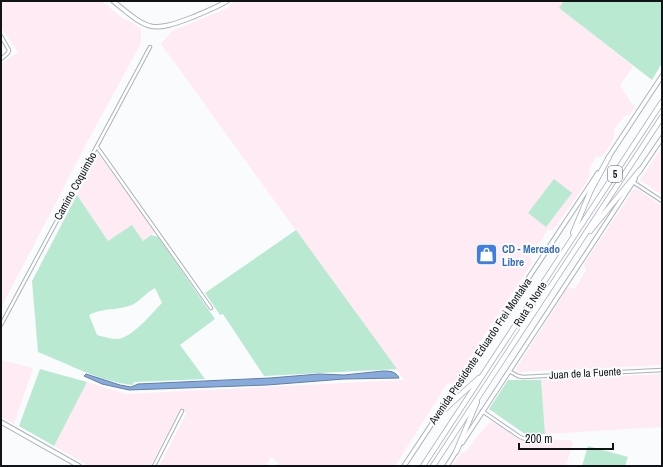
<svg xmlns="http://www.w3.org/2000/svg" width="663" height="467" viewBox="0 0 663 467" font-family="'Archivo Narrow',sans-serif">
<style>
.industrial{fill:#feebf4}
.green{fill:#bae9d1;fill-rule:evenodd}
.water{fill:#87abdd;stroke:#647ea2}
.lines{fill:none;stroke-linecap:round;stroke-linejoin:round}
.street-casing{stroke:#aab2bb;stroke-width:4.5}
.secondary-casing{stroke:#aab2bb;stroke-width:5.5}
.highway-casing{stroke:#aab2bb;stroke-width:6}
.street{stroke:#fff;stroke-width:2.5}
.secondary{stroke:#fff;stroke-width:3.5}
.highway{stroke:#fff;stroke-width:4.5}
.labels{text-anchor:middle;stroke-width:4;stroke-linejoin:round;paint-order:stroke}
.shield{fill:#fafbfd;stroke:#57595c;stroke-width:1}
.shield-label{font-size:10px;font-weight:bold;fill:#111417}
.street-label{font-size:11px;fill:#111417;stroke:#fafbfd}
.shop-label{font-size:11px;font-weight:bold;fill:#366cbe;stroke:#fafbfd;text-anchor:start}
</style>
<rect width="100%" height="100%" fill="#fafbfd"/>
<!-- industrial -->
<g class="industrial">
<path d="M1,1H101L125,20L126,19L141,29V43L85,146L1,308V64L18,52L1,27Z"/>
<path d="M234,1H564L560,9L633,66L620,86L635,108L629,115L624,116L614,130V139L608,149L601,157L597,156L589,168L590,174L586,183L556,226L552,230H548L547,231L530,257L532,263L496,317L454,383L447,384L395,466H276L279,462L270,457L267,466H159L187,413L180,409L150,466H89L54,446L87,382L126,394L404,380L161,44L172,31L228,8Z"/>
<path d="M662,147V195L640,180Z"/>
<path d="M99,155L155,232L143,241L132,225L108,241L77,195Z"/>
<path d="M634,189H637L662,206V365L518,372L516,369L568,287L575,289L586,270L584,264Z"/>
<path d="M1,360L33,368L14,424L1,417Z"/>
<path d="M662,374V427L545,434L541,380Z"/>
<path d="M491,421L521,441H524L528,444H533L537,441L570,440L572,441L573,443L566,466H452L461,454L467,450L475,439Z"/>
</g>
<!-- green -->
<g class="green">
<path d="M564,1H662V63L652,80L559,8Z"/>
<path d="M554,179L572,193L546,227L528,213Z"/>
<path d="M77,195L108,241L132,225L143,241L151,235L158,237L215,319L180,345L205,379L134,382L133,385C101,382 68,364 38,352L32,281ZM155,288L162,303C152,313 133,337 118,339C111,339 104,337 97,335L89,315C104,307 116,311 132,305C140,301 147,292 155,288Z"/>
<path d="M296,230L397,369L264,376L223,314L220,315L205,293Z"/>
<path d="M40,369L87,382L54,446L19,426Z"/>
<path d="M508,380H541L545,434L528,436L489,409Z"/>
<path d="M588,446L628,457L625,466H582Z"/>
</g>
<!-- water -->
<path class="water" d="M383,371C389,371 396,371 399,378L344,379L267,385L129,390L102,384L84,376L86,374L120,385L131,387L138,384L270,378L319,374L344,375Z"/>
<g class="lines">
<defs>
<g id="street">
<path d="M1,36L9,50L8,53L1,59"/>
<path d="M97,147L211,308"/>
<path d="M633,182L662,201"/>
<path d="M1,325L150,47"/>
<path d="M509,371L518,376L523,377L662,370"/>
<path d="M482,411L520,437L528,440"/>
<path d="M154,466L182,411"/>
</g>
<g id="secondary">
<path d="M113,1C148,29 149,34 193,17C204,12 216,8 227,1"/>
<path d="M608,158L662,76"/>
<path d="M639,172L662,138"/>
<path d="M1,422L79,466"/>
<path d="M462,443L635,179"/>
<path d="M404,466L598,173"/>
<path d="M447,466L457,450"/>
</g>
<g id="highway">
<path d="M590,231L640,170"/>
<path d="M573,233L591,190L609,157"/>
<path d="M435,418L479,378"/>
<path d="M456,452L477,402"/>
<path d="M423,466L662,102"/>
<path d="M433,466L662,117"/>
</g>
</defs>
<!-- street casing -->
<use href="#street" class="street-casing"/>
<!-- secondary casing -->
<use href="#secondary" class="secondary-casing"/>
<!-- highway casing -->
<use href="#highway" class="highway-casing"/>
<!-- street -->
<use href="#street" class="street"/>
<!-- secondary -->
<use href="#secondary" class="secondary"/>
<!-- highway -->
<use href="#highway" class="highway"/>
</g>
<!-- icons -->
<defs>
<symbol id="shop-square" viewBox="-11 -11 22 22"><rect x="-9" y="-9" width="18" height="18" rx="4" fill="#3f7fe0" stroke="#fafbfd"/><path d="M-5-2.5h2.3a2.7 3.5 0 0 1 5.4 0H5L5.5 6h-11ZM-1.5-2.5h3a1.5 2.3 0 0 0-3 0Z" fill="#fff"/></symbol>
</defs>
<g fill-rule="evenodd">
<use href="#shop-square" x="474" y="242" width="25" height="25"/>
</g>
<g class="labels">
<!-- shield labels -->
<rect class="shield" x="608" y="166" width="14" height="16" rx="3"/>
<g class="shield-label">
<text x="615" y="178">5</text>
</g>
<!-- street labels -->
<g class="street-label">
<text transform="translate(75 186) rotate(-61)" y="4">Camino Coquimbo</text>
<text transform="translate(530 304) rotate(-57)" y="4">Ruta 5 Norte</text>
<text transform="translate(480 351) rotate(-56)" y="4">Avenida Presidente Eduardo Frei Montalva</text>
<text transform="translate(585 373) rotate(-3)" y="4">Juan de la Fuente</text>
</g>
<!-- shop labels -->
<g class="shop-label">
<text x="502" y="253">CD - Mercado<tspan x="502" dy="13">Libre</tspan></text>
</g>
</g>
<!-- border -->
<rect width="663" height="467" fill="none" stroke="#111417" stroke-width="4"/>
<!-- scale -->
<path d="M519 443v6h94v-6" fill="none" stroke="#111417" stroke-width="2"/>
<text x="525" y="443" font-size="12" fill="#111417" stroke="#fafbfd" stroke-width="3" paint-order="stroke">200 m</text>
</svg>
